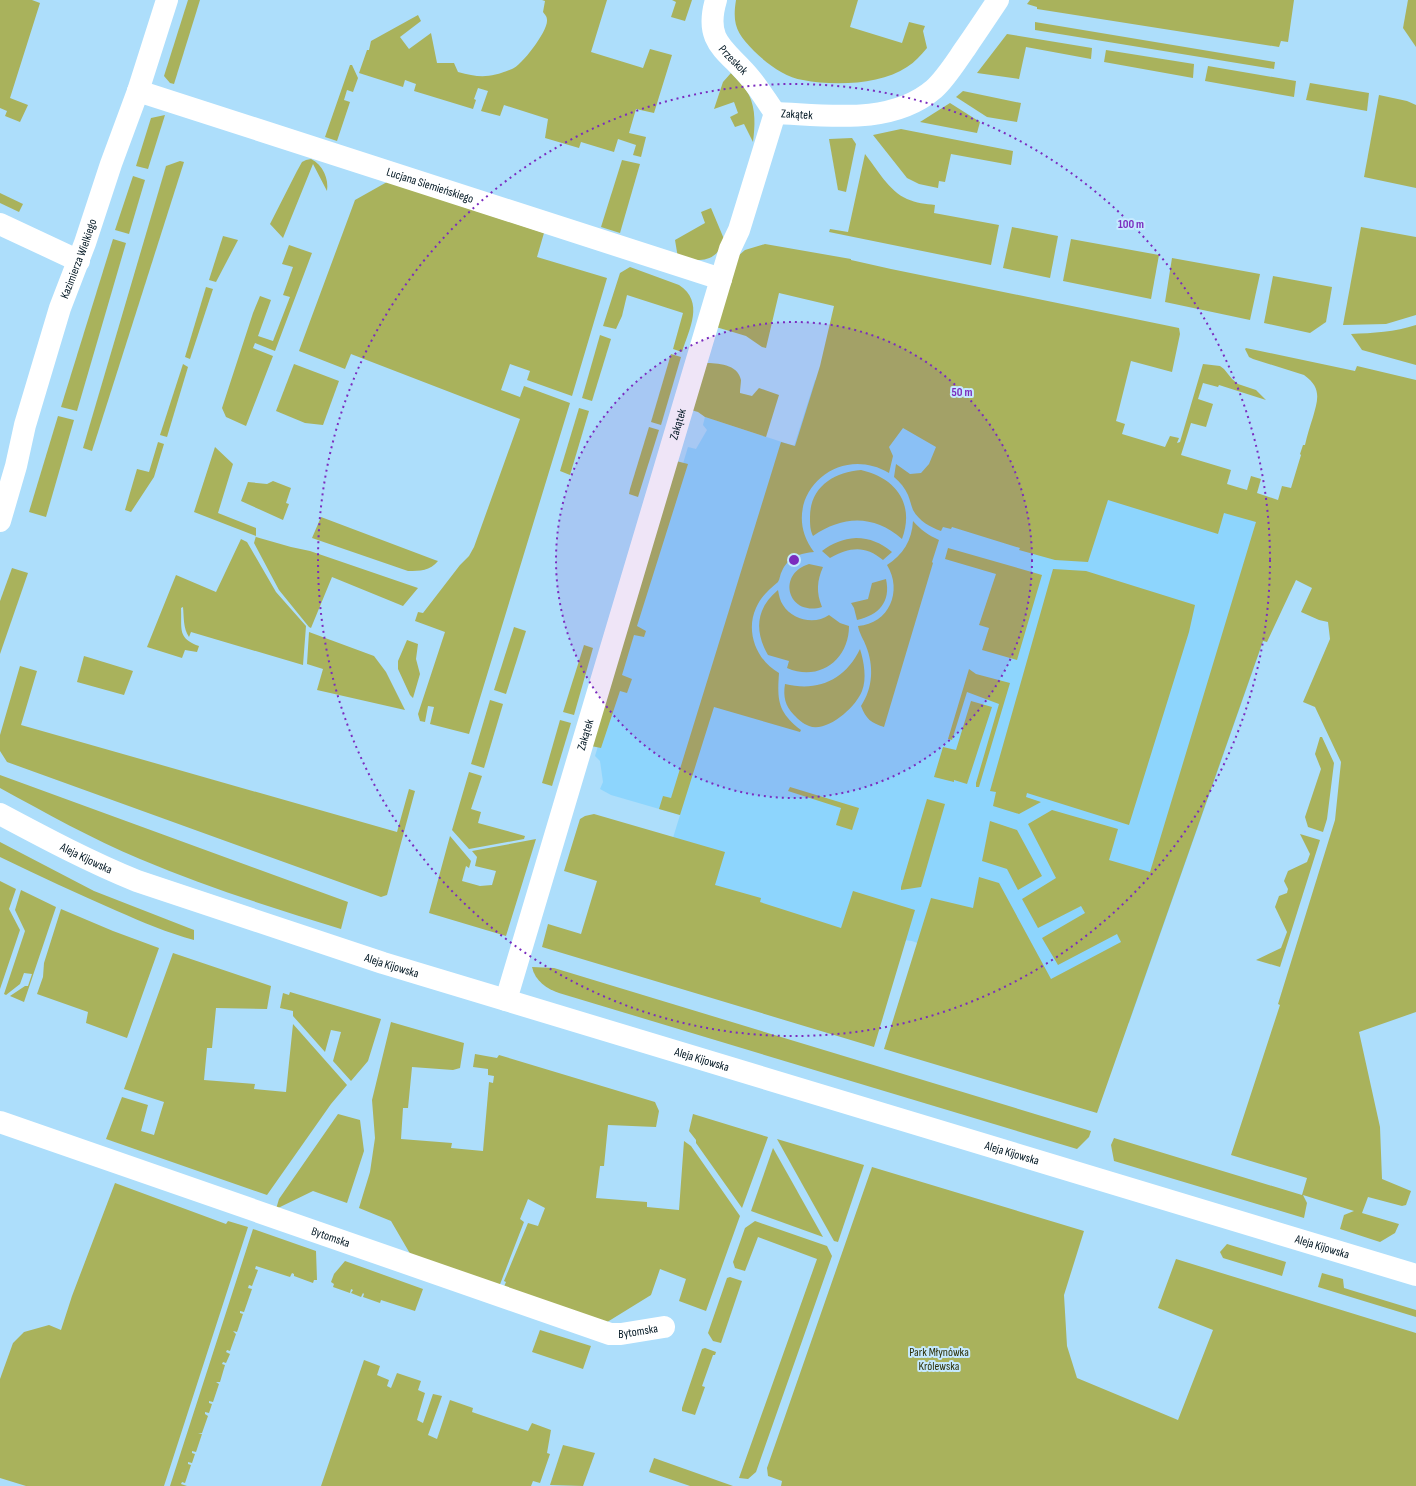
<svg xmlns="http://www.w3.org/2000/svg" width="1416" height="1486" viewBox="0 0 1416 1486" font-family="'Sofia Sans Condensed',sans-serif">
<style>
.built{fill:#8dd5fd}
.green{fill:#a9b25c}
.lines{fill:none;stroke-linecap:round;stroke-linejoin:round}
.minor{stroke:#fff;stroke-width:22}
.tertiary{stroke:#fff;stroke-width:22}
.ring{fill:none;stroke:#7b2cbf;stroke-width:2;stroke-dasharray:2 4}
.labels{text-anchor:middle;stroke-width:4;stroke-linejoin:round;paint-order:stroke}
.street-label{font-size:12px;fill:#001622;stroke:#c5e9ff}
.park-label{font-size:12px;fill:#2d3008;stroke:#c5e9ff}
.centre{fill:#7b2cbf;stroke:#c5e9ff;stroke-width:2}
.ring-label{font-size:12px;text-anchor:middle;font-weight:bold;fill:#7b2cbf;stroke:#c5e9ff;stroke-width:4;stroke-linejoin:round;paint-order:stroke}
</style>
<rect width="100%" height="100%" fill="#addefb"/>
<!-- built -->
<path class="built" d="M815,380L1308,514L1129,1023L912,941L896,939L891,950L660,880L680,815L611,795L600,789L603,782L600,761L595,756L688,447L696,449L707,430L703,425L705,417L794,446Z"/>
<!-- green -->
<g class="green">
<path d="M0,0H32L40,3L10,98L28,105L20,122L5,116L7,111L0,108Z"/>
<path d="M188,0H200L174,84L170,83L164,76Z"/>
<path d="M542,0H607L591,52L643,68L650,49L672,55L654,113L636,109L629,133L646,137L641,157L633,155L636,145L618,139L614,152L581,142L579,148L545,138L548,119L504,105L500,116L481,111L488,91L478,88L474,99L476,100L473,109L414,91L416,84L405,80L403,87L359,73L367,50H369L371,41L418,15L421,21L400,37L409,49L431,33L437,63H454L458,72C479,78 491,78 512,69C522,65 548,31 547,20C547,16 545,15 543,12L545,1Z"/>
<path d="M672,0H692L685,21L671,17L676,2Z"/>
<path d="M736,0H858L850,27L902,43L909,22L925,26L923,31L927,48C921,55 915,62 907,67C881,85 833,86 803,80C785,77 767,64 754,51C737,34 732,25 736,0Z"/>
<path d="M1030,0H1294L1288,42L1281,41L1279,47L1037,9V7L1027,4Z"/>
<path d="M1408,0H1416V47L1403,28Z"/>
<path d="M1035,22L1275,62L1274,69L1035,30Z"/>
<path d="M1007,34L1092,48L1091,59L1026,47L1019,79L977,73Z"/>
<path d="M1106,50L1194,64L1193,78L1104,62Z"/>
<path d="M350,65H352L358,78L353,92L347,90L344,100L350,102L337,141L325,137Z"/>
<path d="M1208,66L1296,81L1294,97L1205,81Z"/>
<path d="M731,73C737,80 745,87 749,95C756,109 755,127 753,142L744,124L735,127L730,117L738,113L734,102L714,109L723,82Z"/>
<path d="M1310,83L1369,93L1367,111L1306,100Z"/>
<path d="M963,91L1021,103L1017,122L987,117L956,97Z"/>
<path d="M1379,95L1407,101L1416,105V188L1364,177Z"/>
<path d="M950,103L980,122L977,133L920,122Z"/>
<path d="M165,115L148,169L136,166L151,118Z"/>
<path d="M901,129L1013,151L1011,165L951,154L945,182L939,181L938,188L919,184L907,178L873,135Z"/>
<path d="M852,138L856,144L846,192L838,190L829,139Z"/>
<path d="M865,154C877,169 889,191 907,199C916,203 926,204 935,205L934,213L999,225L991,265L829,232L830,229L848,232Z"/>
<path d="M311,159C323,165 329,179 327,191L313,164L283,238L270,224L297,171L302,162L306,160Z"/>
<path d="M622,160L640,164L620,233L601,227Z"/>
<path d="M180,161L184,162L92,451L83,448L166,166Z"/>
<path d="M133,176L145,180L129,234L115,230Z"/>
<path d="M387,182L544,233L537,257L607,278L572,396L527,380L530,371L510,364L501,390L520,397L524,386L570,403L469,734L430,724L434,707L428,706L425,722L420,721L418,714L445,632L415,621L418,612L423,613L460,565L469,556L474,547L520,419L351,354L345,369L299,351L355,200Z"/>
<path d="M0,193L23,204L19,212L0,203Z"/>
<path d="M711,208L724,239C723,242 721,247 719,250C710,264 691,260 678,258L675,240L705,223L701,212Z"/>
<path d="M1012,227L1058,236L1050,278L1003,268Z"/>
<path d="M1361,227L1416,237V315L1386,324L1343,325Z"/>
<path d="M223,236L238,240L216,282L209,280Z"/>
<path d="M113,239L126,243L77,411L61,407Z"/>
<path d="M1071,239L1159,255L1151,299L1063,281Z"/>
<path d="M765,244L851,259V260L891,269L1179,328L1180,334L1172,372L1131,361L1116,421L1125,424L1122,434L1165,447L1170,436L1179,438L1177,443L1180,442L1203,364L1220,366L1224,369L1232,379L1238,384L1256,390L1266,400L1219,385L1218,387L1203,383L1198,399L1213,404L1206,427L1191,423L1181,455L1231,470L1227,484L1247,490L1251,476L1261,479L1257,493L1278,500L1282,486L1291,488L1301,455L1300,454L1303,445H1305C1307,436 1310,426 1313,417C1318,399 1322,388 1304,375L1253,359L1249,357L1245,349L1246,348L1355,371L1357,366L1416,380V1012L1359,1032L1380,1127L1382,1179L1411,1191L1406,1205L1402,1206L1368,1197L1362,1213L1399,1224L1395,1233L1380,1242L1340,1229L1344,1215L1354,1211L1303,1195L1307,1203L1304,1218L1114,1161L1111,1145L1114,1138L1302,1195L1307,1178L1231,1155L1280,1005L1278,1004L1335,820L1341,762L1315,707L1303,702L1330,639L1328,622L1319,620L1301,612L1312,588L1296,580L1267,642L1263,641L1097,1113L884,1049L931,898L973,908L979,877L999,883L1051,979L1121,942L1117,934L1058,965L1042,938L1085,913L1081,906L1038,928L1022,899L1056,878L1028,824L1052,810L1118,829L1109,860L1150,872L1256,522L1224,513L1218,534L1108,500L1088,562L1055,560L1019,550L1020,548L952,527L951,529L943,527L941,531C930,527 919,521 913,510C911,505 910,500 908,495C905,488 900,482 894,477L896,464L910,474L921,473L929,464L936,447L903,428L889,447L893,456L889,473C834,441 776,502 814,552C801,553 788,557 782,571C780,574 780,579 778,582C769,590 761,596 756,608C745,632 757,661 779,673C777,701 778,712 801,730L800,732L714,707L680,815L659,809L663,796L671,798L781,442L795,446L820,366L834,306L779,293L766,348L762,347L746,336L716,327L738,256L745,250Z"/>
<path d="M289,245L312,253L275,351L255,343L253,348L273,356L246,426L226,417L222,408L253,313L260,296L271,300L258,336L273,341L290,297L283,295L293,267L282,264Z"/>
<path d="M1172,258L1260,274L1250,320L1165,302Z"/>
<path d="M630,267L679,285C705,302 689,329 682,352L673,349L683,313L627,295L622,316L616,329L603,326L620,273Z"/>
<path d="M1273,276L1332,287L1326,322L1310,333L1264,323Z"/>
<path d="M206,287L213,289L190,359L185,357Z"/>
<path d="M1416,325V365L1362,350L1351,334C1373,333 1395,332 1416,325Z"/>
<path d="M600,335L611,339L592,401L582,398Z"/>
<path d="M671,354L681,357L661,425L651,422Z"/>
<path d="M705,363C717,363 738,364 741,380C741,383 740,389 740,393L752,396L759,388L779,395L766,437L705,417L698,412L691,410Z"/>
<path d="M183,364L188,367L167,437L160,435Z"/>
<path d="M294,364L339,381L323,425L305,423L276,411Z"/>
<path d="M579,408L589,411L570,475L560,471Z"/>
<path d="M58,416L74,420L46,517L29,512Z"/>
<path d="M649,427L659,430L638,497L629,494L630,489Z"/>
<path d="M158,442L164,444L154,477L131,512L125,510L137,469L149,472Z"/>
<path d="M215,447L233,464L218,513L256,528V537L291,547L310,551L418,588L403,606L332,577L311,628L309,627L279,590L254,543L256,536L194,512Z"/>
<path d="M676,461L688,464L637,626L646,631L644,637L634,635L622,675L632,679L627,693L620,691L601,748L591,746Z"/>
<path d="M861,470C896,478 915,504 902,539C874,515 844,515 813,536C810,530 810,524 810,517C810,487 834,472 861,470Z"/>
<path d="M273,481L291,488L286,503L289,504L283,520L241,501L248,482L267,484Z"/>
<path d="M321,517L435,560L438,561C430,571 420,571 408,571L312,538Z"/>
<path d="M913,521C921,530 928,535 939,540L932,562L933,563L884,727C871,723 866,719 861,706C873,688 874,666 866,646C864,640 859,633 858,626C889,624 903,591 887,565C903,555 912,540 913,521Z"/>
<path d="M856,538C870,538 881,543 892,552L883,560C865,545 850,547 830,558L822,551C832,543 843,539 856,538Z"/>
<path d="M241,539L247,542L276,592L306,626L303,665L191,632L189,637C183,628 184,617 183,607L181,608C182,629 177,638 199,646L197,652L185,650L182,658L147,647L176,575L216,592Z"/>
<path d="M948,548L1042,575L1017,660L982,650L989,628L979,625L996,574L945,559Z"/>
<path d="M809,564L823,567C817,581 816,592 822,607C788,617 776,574 809,564Z"/>
<path d="M12,568L28,573L0,654V601Z"/>
<path d="M1053,569L1086,571L1195,605L1189,632L1129,825L1027,793L1026,797L1041,802L1019,814L993,806L996,792L990,791Z"/>
<path d="M886,579C891,602 879,615 857,620L854,608L851,603L868,599L872,583Z"/>
<path d="M778,590C779,595 780,601 783,605C792,620 815,625 829,615L840,623L849,626C849,660 819,682 787,668L789,661L768,655C754,631 756,608 778,590Z"/>
<path d="M514,627L526,631L506,694L494,690Z"/>
<path d="M309,632L374,656L386,672L405,710L317,690L323,669L307,664Z"/>
<path d="M407,640L418,644L416,659L420,674L413,698L410,695L398,669V661Z"/>
<path d="M584,645L593,648L574,715L563,712Z"/>
<path d="M860,649C864,662 867,679 862,691C856,707 827,733 809,726C803,724 798,719 794,715C785,706 783,696 785,684C818,692 845,680 860,649Z"/>
<path d="M84,656L133,671L124,695L77,682Z"/>
<path d="M20,666L37,671L21,725L397,832L409,789L415,791L387,895L381,897L7,762L0,751V735Z"/>
<path d="M969,669L976,674L1010,683L979,787H976V783L999,704L967,692L952,740L948,739Z"/>
<path d="M490,700L503,704L484,768L471,764Z"/>
<path d="M971,701L992,707L967,784L954,780V782L934,777L943,747L956,750Z"/>
<path d="M560,720L571,723L552,786L542,783Z"/>
<path d="M1320,737H1322L1334,763L1327,819L1323,832L1308,827L1305,817L1321,769L1315,754Z"/>
<path d="M469,772L482,776L471,809L481,812L478,823L525,836L524,839L469,849L452,830Z"/>
<path d="M0,775L348,902L341,929C273,908 206,887 140,859C92,839 46,813 0,788Z"/>
<path d="M790,787L859,808L852,830L836,825L841,808L788,791Z"/>
<path d="M927,799L945,804L921,887L901,890V887Z"/>
<path d="M594,814L725,852L715,885L761,898L760,902L841,928L853,891L915,910L874,1047L542,947L548,924L581,934L597,881L564,871L580,819L585,816Z"/>
<path d="M990,821L1017,830L1042,876L1018,890L1007,869L982,861Z"/>
<path d="M1300,834L1320,840L1280,967L1256,960L1281,948L1287,932L1275,907L1279,896L1287,893L1288,889L1284,881L1288,871L1307,862L1310,854Z"/>
<path d="M450,836L471,861L469,868L466,866L462,881L480,886L492,885L496,871L475,866L477,857L472,851L536,839L506,936L429,913Z"/>
<path d="M0,842L94,891L194,930V940C168,933 142,922 117,911C78,894 39,876 0,857Z"/>
<path d="M0,881L16,889L9,909L20,930L0,989Z"/>
<path d="M21,890L56,907L24,1002L10,996L25,986H28L32,974L24,973L20,984L6,995L4,994L25,931L15,910Z"/>
<path d="M61,909L113,931L159,948L127,1038L86,1023L88,1012L37,994L43,977L44,963Z"/>
<path d="M173,953L271,986L267,1009L216,1008L212,1048H207L204,1080L255,1084L254,1089L286,1092L293,1024L347,1085L331,1104L267,1195L106,1139L122,1097L148,1105L141,1131L154,1135L164,1102L124,1089Z"/>
<path d="M532,967L554,968L1091,1131L1089,1137L1077,1149L559,993C547,989 535,981 532,967Z"/>
<path d="M290,992L381,1019L368,1061L351,1081L333,1061L341,1032L331,1030L325,1052L293,1016V1011L280,1008L283,993L289,995Z"/>
<path d="M391,1022L464,1043L460,1068L453,1070L412,1067L408,1108H403L401,1139L452,1143L451,1148L483,1151L489,1082L493,1083L494,1076L488,1075V1069L473,1067L475,1054L497,1058L499,1055L655,1102L659,1111L656,1127L608,1125L604,1166H600L596,1198L647,1202V1207L679,1210L684,1141L691,1146L740,1216L706,1311L679,1301L686,1279L660,1269L651,1295L604,1324L503,1289L506,1282L504,1281L528,1223L538,1226L545,1208L528,1199L520,1219L524,1222L499,1287L412,1257L391,1221L359,1208L370,1172L375,1138L372,1100Z"/>
<path d="M338,1114L360,1120L364,1151L347,1203L313,1191L276,1209L279,1199Z"/>
<path d="M693,1114L768,1137L742,1208L696,1143V1140L689,1131Z"/>
<path d="M777,1139L864,1165L838,1242L834,1241Z"/>
<path d="M773,1148L823,1237L751,1211Z"/>
<path d="M872,1167L1084,1231L1064,1295L1067,1346L1077,1378L1178,1420L1213,1330L1158,1308L1176,1259L1416,1333V1486H781L782,1481L768,1476L767,1468Z"/>
<path d="M115,1183L226,1224L228,1221L248,1227L164,1486H26L0,1478V1379L13,1343L24,1332L49,1325L61,1330L72,1296Z"/>
<path d="M755,1221L827,1246L832,1256L756,1472L748,1479L739,1478L817,1259L758,1237L745,1271L735,1268L733,1262L745,1228Z"/>
<path d="M253,1229L316,1251L317,1280H314L313,1283L294,1276V1274L292,1273L290,1277L256,1266L255,1269L258,1270L252,1286L249,1285L248,1288L252,1289L244,1312L240,1311V1313L243,1314L237,1332L233,1331L236,1334L230,1351L227,1350L226,1352L230,1354L226,1363L223,1362L222,1364L225,1365L220,1382H216L219,1384L213,1402L209,1401V1403L212,1404L209,1413L205,1412V1414L208,1416L202,1433H198L202,1434L196,1452L192,1451V1453L195,1454L192,1463L188,1462V1464L191,1465L185,1483L182,1482L181,1484L187,1486H170Z"/>
<path d="M1227,1244L1286,1262L1282,1276L1223,1258L1220,1252Z"/>
<path d="M345,1261L423,1289L415,1311L381,1300L380,1303L363,1297L364,1294L363,1293L361,1297L351,1293L353,1290L351,1289L350,1293L333,1287L334,1284L331,1282L334,1274Z"/>
<path d="M1322,1273L1343,1279L1344,1288L1416,1310V1317L1318,1287Z"/>
<path d="M730,1277L742,1281L721,1343L713,1341L708,1333L727,1278Z"/>
<path d="M540,1330L591,1346L583,1369L532,1352Z"/>
<path d="M705,1348L716,1352L715,1355H713L702,1386L705,1387L695,1415L682,1411V1408L702,1349Z"/>
<path d="M364,1360L380,1366L377,1375L389,1380L387,1386L391,1388L397,1373L421,1381L418,1390L425,1393L417,1420L423,1423L433,1394L442,1396L428,1435L437,1439L450,1400L473,1408L472,1412L528,1431L532,1423L551,1430L547,1453L550,1454L540,1483L533,1481L531,1486H321Z"/>
<path d="M563,1445L595,1453L583,1486L550,1485Z"/>
<path d="M654,1458L733,1486H690L649,1472Z"/>
</g>
<g class="lines">
<!-- minor -->
<g class="minor">
<path id="s1" d="M716,0C703,44 728,50 751,79C760,90 767,102 775,113"/>
<path id="s2" d="M138,91L721,279"/>
<path id="s3" d="M775,113C826,115 891,126 934,89C947,77 957,60 967,46C978,30 988,15 998,0"/>
<path d="M0,224L79,261"/>
<path id="s4" d="M506,1000L730,249L739,230L775,113"/>
<path id="s5" d="M0,1122L610,1334H621L664,1327"/>
</g>
<!-- tertiary -->
<g class="tertiary">
<path id="s6" d="M0,521L16,466L25,425L60,308L85,243L111,164L138,91L167,0"/>
<path id="s7" d="M0,814C45,838 90,862 137,881L383,963L1416,1275"/>
</g>
</g>
<!-- distance rings -->
<circle cx="794" cy="560" r="238" fill="#7b2cbf" fill-opacity=".12"/>
<g class="ring">
<circle cx="794" cy="560" r="238"/>
<circle cx="794" cy="560" r="476"/>
</g>
<g class="labels">
<!-- street labels -->
<g class="street-label">
<text dy="4" stroke="none"><textPath href="#s1" startOffset="67">Przeskok</textPath></text>
<text dy="4" stroke="none"><textPath href="#s3" startOffset="22">Zakątek</textPath></text>
<text dy="4" stroke="none"><textPath href="#s2" startOffset="307">Lucjana Siemieńskiego</textPath></text>
<text dy="4" stroke="none"><textPath href="#s6" startOffset="274">Kazimierza Wielkiego</textPath></text>
<text dy="4" stroke="none"><textPath href="#s4" startOffset="601">Zakątek</textPath></text>
<text dy="4" stroke="none"><textPath href="#s4" startOffset="277">Zakątek</textPath></text>
<text dy="4" stroke="none"><textPath href="#s7" startOffset="97">Aleja Kijowska</textPath></text>
<text dy="4" stroke="none"><textPath href="#s7" startOffset="421">Aleja Kijowska</textPath></text>
<text dy="4" stroke="none"><textPath href="#s7" startOffset="745">Aleja Kijowska</textPath></text>
<text dy="4" stroke="none"><textPath href="#s7" startOffset="1069">Aleja Kijowska</textPath></text>
<text dy="4" stroke="none"><textPath href="#s5" startOffset="350">Bytomska</textPath></text>
<text dy="4" stroke="none"><textPath href="#s7" startOffset="1393">Aleja Kijowska</textPath></text>
<text dy="4" stroke="none"><textPath href="#s5" startOffset="674">Bytomska</textPath></text>
</g>
<!-- park labels -->
<g class="park-label">
<text x="939" y="1356">Park Młynówka<tspan x="939" dy="14">Królewska</tspan></text>
</g>
</g>
<circle cx="794" cy="560" r="6" class="centre"/>
<g class="ring-label">
<text x="1131" y="228">100 m</text>
<text x="962" y="396">50 m</text>
</g>
</svg>
